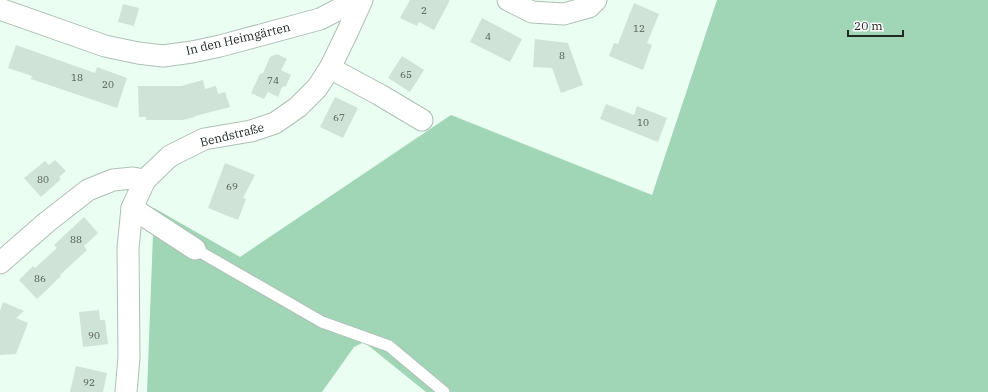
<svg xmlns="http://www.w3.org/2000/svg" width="988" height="392" viewBox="0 0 988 392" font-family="'IBM Plex Serif',serif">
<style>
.green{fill:#a0d5b6}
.building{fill:#d0e3d7}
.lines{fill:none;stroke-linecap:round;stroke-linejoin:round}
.lane-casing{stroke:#aec0b5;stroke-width:13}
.street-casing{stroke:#aec0b5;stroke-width:23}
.lane{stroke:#fff;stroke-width:11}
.street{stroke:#fff;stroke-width:21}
.labels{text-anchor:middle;stroke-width:3;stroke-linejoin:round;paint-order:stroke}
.number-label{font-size:10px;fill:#4d5851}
.street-label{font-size:12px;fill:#212924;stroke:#fff}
</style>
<rect width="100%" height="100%" fill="#eafef1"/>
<!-- green -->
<path class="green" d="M717,0H988V392H426L364,342L354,347L322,392H147L154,208L240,257L451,115L652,195Z"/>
<!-- building -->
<g class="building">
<path d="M410,0H450L434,30L419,22L417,26L400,18Z"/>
<path d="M634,3L659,14L647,43L652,45L643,70L609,56L614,43L618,44Z"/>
<path d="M123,4L139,8L134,26L118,22Z"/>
<path d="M482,18L522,39L510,62L470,42Z"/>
<path d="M535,39L568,43L583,85L561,93L552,68L533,67Z"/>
<path d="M16,45L95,73L97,67L127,78L117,108L31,79L32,76L8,68Z"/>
<path d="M277,54L287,59L281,70L291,75L286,86L282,87L278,97L268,92L264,99L251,93L260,74L263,73L270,57Z"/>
<path d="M402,56L424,70L410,92L388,78Z"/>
<path d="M203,80L205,89L216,86L218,94L225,92L230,107L195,116V117L183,120H146V117H139L138,86H181Z"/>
<path d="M335,97L358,108L343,138L320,127Z"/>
<path d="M606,104L634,115L637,106L667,118L658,142L600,119Z"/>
<path d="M55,160L66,171L59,177L61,179L41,197L24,178L45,161L49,165Z"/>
<path d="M225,163L255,175L243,198L246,199L238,220L208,208Z"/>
<path d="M84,217L98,233L84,246L87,250L60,275L61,276L37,299L19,280L33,266L35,268L57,248L54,245Z"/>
<path d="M3,302L24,311L16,318L28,323L16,354L0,355V311Z"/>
<path d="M99,310L100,320H105L108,344L83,347L79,312Z"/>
<path d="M76,366L107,373L103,392H70Z"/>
</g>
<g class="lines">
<defs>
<path id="lane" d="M195,249L322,322L389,346L444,392"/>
<g id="street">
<path d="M508,0L532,12L564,14L589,7L596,0"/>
<path d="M0,9L105,46L138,53L163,56L192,52L220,46L320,19L357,0"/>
<path d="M330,68L380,95L422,120"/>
<path d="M132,208L195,249"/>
<path d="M0,263L47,222L88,190L113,180L133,178L145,180"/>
<path d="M126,392L129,357L128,248L132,208L145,180L170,156L204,139L251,131L275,123L298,107L317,88L330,68L347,33L362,0"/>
</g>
</defs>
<!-- lane casing -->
<use href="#lane" class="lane-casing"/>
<!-- street casing -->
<use href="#street" class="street-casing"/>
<!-- lane -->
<use href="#lane" class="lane"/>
<!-- street -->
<use href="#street" class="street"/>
</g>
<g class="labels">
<!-- number labels -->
<g class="number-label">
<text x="424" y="14">2</text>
<text x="639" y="32">12</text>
<text x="488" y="40">4</text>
<text x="562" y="59">8</text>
<text x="406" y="78">65</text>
<text x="77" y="81">18</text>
<text x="273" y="84">74</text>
<text x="108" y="88">20</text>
<text x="339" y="121">67</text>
<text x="643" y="126">10</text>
<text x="43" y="183">80</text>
<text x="232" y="190">69</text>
<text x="76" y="243">88</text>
<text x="40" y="282">86</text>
<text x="94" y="339">90</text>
<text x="89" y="386">92</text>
</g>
<!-- street labels -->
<g class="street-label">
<text transform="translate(238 39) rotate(-13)" y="4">In den Heimgärten</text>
<text transform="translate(232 135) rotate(-14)" y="4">Bendstraße</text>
</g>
</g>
<!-- scale -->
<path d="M848 30v6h55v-6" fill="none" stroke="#212924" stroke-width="2"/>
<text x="854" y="30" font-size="12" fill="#212924" stroke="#ffffff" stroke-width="3" paint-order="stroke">20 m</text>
</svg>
